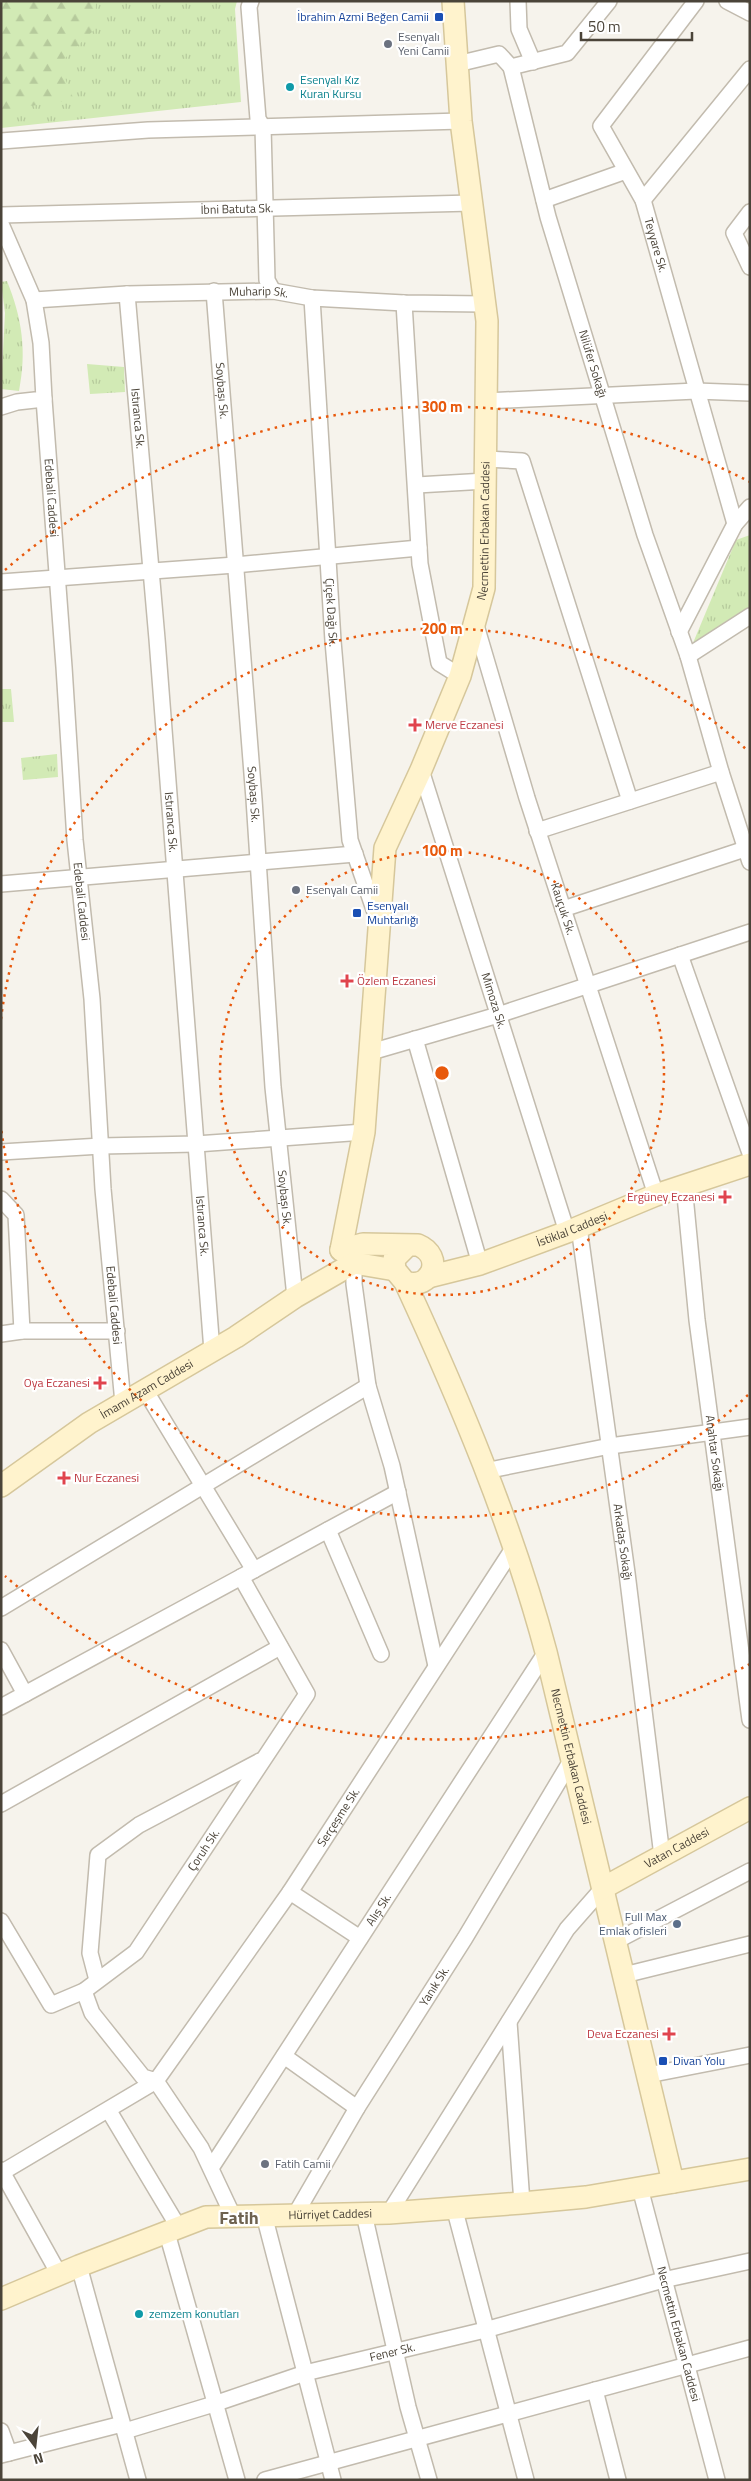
<svg xmlns="http://www.w3.org/2000/svg" width="751" height="2481" viewBox="0 0 751 2481" font-family="'Titillium Web',sans-serif">
<style>
.grass{fill:url(#grass-tufts)}
.forest{fill:url(#forest-firs)}
.lines{fill:none;stroke-linecap:round;stroke-linejoin:round}
.street-casing{stroke:#c2bbae;stroke-width:18}
.secondary-casing{stroke:#d6c79b;stroke-width:24}
.street{stroke:#fff;stroke-width:15}
.secondary{stroke:#fff3cd;stroke-width:21}
.ring{fill:none;stroke:#e8590c;stroke-width:2.5;stroke-dasharray:2.5 5}
.transit-dot{fill:#1a4fb4;stroke:#fff;stroke-width:2}
.worship-dot{fill:#6b7280;stroke:#fff;stroke-width:2}
.culture-dot{fill:#0f9aa8;stroke:#fff;stroke-width:2}
.health-dot{fill:#e0444e;stroke:#fff;stroke-width:2}
.service-dot{fill:#5c6f8a;stroke:#fff;stroke-width:2}
.labels{text-anchor:middle;stroke-width:4.5;stroke-linejoin:round;paint-order:stroke}
.transit-label{font-size:12px;fill:#164399;stroke:#fff;text-anchor:start}
.worship-label{font-size:12px;fill:#5b616d;stroke:#fff;text-anchor:start}
.culture-label{font-size:12px;fill:#0d838f;stroke:#fff;text-anchor:start}
.street-label{font-size:12px;fill:#4b4439;stroke:#fff}
.health-label{font-size:12px;fill:#be3a42;stroke:#fff;text-anchor:start}
.service-label{font-size:12px;fill:#4e5e75;stroke:#fff;text-anchor:end}
.district-label{font-size:18px;font-weight:bold;fill:#6e6250;stroke:#fff}
.centre{fill:#e8590c;stroke:#fff;stroke-width:2.5}
.ring-label{font-size:15px;text-anchor:middle;font-weight:bold;fill:#e8590c;stroke:#fff;stroke-width:4.5;stroke-linejoin:round;paint-order:stroke}
</style>
<defs>
<pattern id="grass-tufts" width="24" height="20" patternUnits="userSpaceOnUse" patternTransform="scale(1.25)"><rect width="24" height="20" fill="#d2eab5"/><path d="M3 7l-1-3M5 7V3M7 7l1-3M15 17l-1-3M17 17v-4M19 17l1-3" fill="none" stroke="#b6ca9c"/></pattern>
<pattern id="forest-firs" width="22" height="20" patternUnits="userSpaceOnUse" patternTransform="scale(1.25)"><rect width="22" height="20" fill="#d2eab5"/><path d="M5 1l3.5 6h-7zM16 11l3.5 6h-7z" fill="#b6ca9c"/></pattern>
</defs>
<rect width="100%" height="100%" fill="#f6f3ec"/>
<!-- grass -->
<g class="grass">
<path d="M1,1H237L235,9L241,102L1,128Z"/>
<path d="M7,281C22,318 27,351 19,391L1,389L5,313L1,282Z"/>
<path d="M87,364L124,367L125,392L90,394Z"/>
<path d="M750,535V607L693,643L736,540Z"/>
<path d="M1,689H11L14,722H1Z"/>
<path d="M57,754L58,777L23,780L21,758Z"/>
</g>
<!-- forest -->
<path class="forest" d="M1,1H96L95,29L59,64L74,100L1,110Z"/>
<g class="lines">
<defs>
<g id="street">
<path d="M251,1L249,7L258,119L263,127L267,280L273,291"/>
<path d="M518,1L519,29L533,62"/>
<path id="s1" d="M696,1L601,126L643,200L735,524"/>
<path d="M727,1L750,13"/>
<path d="M457,64L499,54L511,67L567,53L609,1"/>
<path id="s2" d="M511,67L548,217L645,535L688,656L721,772L750,862"/>
<path d="M1,141L148,130L461,121"/>
<path d="M544,200L626,171"/>
<path d="M643,200L750,69"/>
<path d="M750,212L734,233L750,267"/>
<path id="s3" d="M1,215L472,203"/>
<path d="M1,224L34,300L41,343L44,399L17,402L1,407"/>
<path id="s4" d="M214,291L254,799L273,1087L295,1297"/>
<path id="s5" d="M127,294L157,639L212,1351"/>
<path id="s6" d="M312,298L333,641L350,840L377,918"/>
<path id="s7" d="M34,300L127,294L273,291L312,298L404,303L484,304"/>
<path d="M404,303L420,564L439,663L460,676"/>
<path id="s8" d="M44,399L64,667L75,840L92,999L103,1189L123,1403"/>
<path d="M486,401L696,391L750,393"/>
<path d="M486,459L522,461L630,801"/>
<path d="M417,485L486,481"/>
<path d="M1,582L235,565L419,548"/>
<path id="s9" d="M475,622L527,798L656,1195"/>
<path d="M679,632L735,524L750,507"/>
<path d="M688,656L750,616"/>
<path id="s10" d="M421,770L567,1232"/>
<path d="M537,831L721,772"/>
<path d="M1,884L355,854"/>
<path d="M563,909L745,849"/>
<path d="M680,955L750,1153"/>
<path d="M415,1039L480,1264"/>
<path d="M371,1052L498,1015L750,932"/>
<path d="M1,1152L101,1146L196,1144L364,1132"/>
<path id="s11" d="M684,1185L697,1320L750,1720"/>
<path d="M1,1199L16,1215L22,1331"/>
<path id="s12" d="M579,1227L627,1573L662,1856"/>
<path d="M354,1263V1284L368,1386L392,1466L436,1666"/>
<path d="M1,1334L22,1331H117"/>
<path d="M145,1390L254,1570"/>
<path d="M485,1471L610,1446L750,1427"/>
<path d="M328,1530L381,1654"/>
<path d="M1,1608L368,1386"/>
<path d="M1,1650L25,1694"/>
<path d="M1,1707L398,1492"/>
<path d="M1,1804L280,1647"/>
<path d="M290,1892L360,1938"/>
<path id="s13" d="M1,1921L51,2005L84,1991L136,1952L307,1694L241,1577"/>
<path d="M616,1941L750,1871"/>
<path d="M624,1975L750,1944"/>
<path d="M97,1980L90,1953L98,1855L139,1825L260,1761"/>
<path d="M84,1991L92,2013L100,2023L143,2077L156,2081L201,2148L233,2216"/>
<path d="M509,2022L522,2203"/>
<path d="M284,2056L357,2108"/>
<path d="M648,2075L750,2055"/>
<path d="M109,2111L179,2228"/>
<path id="s14" d="M211,2168L546,1652"/>
<path d="M1,2170L59,2274"/>
<path id="s15" d="M1,2173L156,2081L290,1892L514,1547"/>
<path id="s16" d="M640,2188L717,2480"/>
<path d="M454,2207L526,2480"/>
<path d="M389,2213L567,1929L603,1888"/>
<path d="M364,2214L408,2407L429,2480"/>
<path d="M264,2215L333,2480"/>
<path id="s17" d="M295,2215L357,2108L465,1938L572,1759"/>
<path d="M167,2233L237,2480"/>
<path d="M79,2266L138,2480"/>
<path d="M595,2390L618,2480"/>
<path d="M1,2431L9,2453"/>
<path id="s18" d="M125,2431L214,2404L305,2373L485,2330L663,2280L750,2261"/>
<path d="M1,2455L122,2424"/>
<path d="M265,2480L750,2348"/>
</g>
<g id="secondary">
<path id="s19" d="M341,1250L364,1132L385,848L421,770L460,676L484,588L487,321L461,121L453,1"/>
<path d="M341,1250L363,1244L418,1245C445,1256 432,1291 405,1282L395,1270L394,1259L406,1247"/>
<path d="M345,1253L354,1263L395,1270"/>
<path id="s20" d="M428,1277L480,1264L567,1232L656,1195L750,1164"/>
<path id="s21" d="M405,1282C460,1401 512,1525 546,1652L673,2182"/>
<path id="s22" d="M1,1486L89,1423L236,1337L295,1297L354,1263"/>
<path id="s23" d="M603,1888L750,1808"/>
<path id="s24" d="M1,2299L79,2266L206,2217L389,2213L522,2203L586,2197L750,2169"/>
</g>
</defs>
<!-- street casing -->
<use href="#street" class="street-casing"/>
<!-- secondary casing -->
<use href="#secondary" class="secondary-casing"/>
<!-- street -->
<use href="#street" class="street"/>
<!-- secondary -->
<use href="#secondary" class="secondary"/>
</g>
<!-- distance rings -->
<g class="ring">
<circle cx="442" cy="1073" r="222"/>
<path d="M748 1395A444 444 0 0 1 1 1127M1 1019A444 444 0 0 1 748 751"/>
<path d="M750 1664A666 666 0 0 1 5 1576M5 570A666 666 0 0 1 750 482"/>
</g>
<!-- markers -->
<g class="transit-dot">
<rect x="434" y="12" width="10" height="10" rx="2.5"/>
<rect x="352" y="908" width="10" height="10" rx="2.5"/>
<rect x="658" y="2056" width="10" height="10" rx="2.5"/>
</g>
<g class="worship-dot">
<circle cx="388" cy="44" r="5"/>
<circle cx="296" cy="890" r="5"/>
<circle cx="265" cy="2164" r="5"/>
</g>
<g class="culture-dot">
<circle cx="290" cy="87" r="5"/>
<circle cx="139" cy="2314" r="5"/>
</g>
<g class="health-dot">
<path d="M412.5 717.5h5v5h5v5h-5v5h-5v-5h-5v-5h5z"/>
<path d="M344.5 973.5h5v5h5v5h-5v5h-5v-5h-5v-5h5z"/>
<path d="M722.5 1189.5h5v5h5v5h-5v5h-5v-5h-5v-5h5z"/>
<path d="M97.5 1375.5h5v5h5v5h-5v5h-5v-5h-5v-5h5z"/>
<path d="M61.5 1470.5h5v5h5v5h-5v5h-5v-5h-5v-5h5z"/>
<path d="M666.5 2026.5h5v5h5v5h-5v5h-5v-5h-5v-5h5z"/>
</g>
<circle class="service-dot" cx="677" cy="1924" r="5"/>
<g class="labels">
<!-- transit labels -->
<g class="transit-label">
<text x="429" y="21" text-anchor="end">İbrahim Azmi Beğen Camii</text>
<text x="367" y="910">Esenyalı<tspan x="367" dy="14">Muhtarlığı</tspan></text>
<text x="673" y="2065">Divan Yolu</text>
</g>
<!-- worship labels -->
<g class="worship-label">
<text x="398" y="41">Esenyalı<tspan x="398" dy="14">Yeni Camii</tspan></text>
<text x="306" y="894">Esenyalı Camii</text>
<text x="275" y="2168">Fatih Camii</text>
</g>
<!-- culture labels -->
<g class="culture-label">
<text x="300" y="84">Esenyalı Kız<tspan x="300" dy="14">Kuran Kursu</tspan></text>
<text x="149" y="2318">zemzem konutları</text>
</g>
<!-- street labels -->
<g class="street-label">
<text dy="4" stroke="none"><textPath href="#s3" startOffset="236">İbni Batuta Sk.</textPath></text>
<text dy="4" stroke="none"><textPath href="#s1" startOffset="289">Teyyare Sk.</textPath></text>
<text dy="4" stroke="none"><textPath href="#s7" startOffset="225">Muharip Sk.</textPath></text>
<text dy="4" stroke="none"><textPath href="#s2" startOffset="308">Nilüfer Sokağı</textPath></text>
<text dy="4" stroke="none"><textPath href="#s4" startOffset="100">Soybaşı Sk.</textPath></text>
<text dy="4" stroke="none"><textPath href="#s5" startOffset="125">Istıranca Sk.</textPath></text>
<text dy="4" stroke="none"><textPath href="#s8" startOffset="99">Edebali Caddesi</textPath></text>
<text dy="4" stroke="none"><textPath href="#s19" startOffset="741">Necmettin Erbakan Caddesi</textPath></text>
<text dy="4" stroke="none"><textPath href="#s6" startOffset="315">Çiçek Dağı Sk.</textPath></text>
<text dy="4" stroke="none"><textPath href="#s4" startOffset="505">Soybaşı Sk.</textPath></text>
<text dy="4" stroke="none"><textPath href="#s5" startOffset="530">Istıranca Sk.</textPath></text>
<text dy="4" stroke="none"><textPath href="#s8" startOffset="504">Edebali Caddesi</textPath></text>
<text dy="4" stroke="none"><textPath href="#s9" startOffset="300">Kauçuk Sk.</textPath></text>
<text dy="4" stroke="none"><textPath href="#s10" startOffset="242">Mimoza Sk.</textPath></text>
<text dy="4" stroke="none"><textPath href="#s4" startOffset="910">Soybaşı Sk.</textPath></text>
<text dy="4" stroke="none"><textPath href="#s5" startOffset="935">Istıranca Sk.</textPath></text>
<text dy="4" stroke="none"><textPath href="#s20" startOffset="152">İstiklal Caddesi</textPath></text>
<text dy="4" stroke="none"><textPath href="#s8" startOffset="909">Edebali Caddesi</textPath></text>
<text dy="4" stroke="none"><textPath href="#s22" startOffset="175">İmamı Azam Caddesi</textPath></text>
<text dy="4" stroke="none"><textPath href="#s11" startOffset="270">Anahtar Sokağı</textPath></text>
<text dy="4" stroke="none"><textPath href="#s12" startOffset="318">Arkadaş Sokağı</textPath></text>
<text dy="4" stroke="none"><textPath href="#s21" startOffset="504">Necmettin Erbakan Caddesi</textPath></text>
<text dy="4" stroke="none"><textPath href="#s15" startOffset="501">Serçeşme Sk.</textPath></text>
<text dy="4" stroke="none"><textPath href="#s23" startOffset="84">Vatan Caddesi</textPath></text>
<text dy="4" stroke="none"><textPath href="#s13" startOffset="321">Çoruh Sk.</textPath></text>
<text dy="4" stroke="none"><textPath href="#s14" startOffset="308">Alış Sk.</textPath></text>
<text dy="4" stroke="none"><textPath href="#s17" startOffset="268">Yanık Sk.</textPath></text>
<text dy="4" stroke="none"><textPath href="#s24" startOffset="345">Hürriyet Caddesi</textPath></text>
<text dy="4" stroke="none"><textPath href="#s16" startOffset="151">Necmettin Erbakan Caddesi</textPath></text>
<text dy="4" stroke="none"><textPath href="#s18" startOffset="279">Fener Sk.</textPath></text>
</g>
<!-- health labels -->
<g class="health-label">
<text x="425" y="729">Merve Eczanesi</text>
<text x="357" y="985">Özlem Eczanesi</text>
<text x="715" y="1201" text-anchor="end">Ergüney Eczanesi</text>
<text x="90" y="1387" text-anchor="end">Oya Eczanesi</text>
<text x="74" y="1482">Nur Eczanesi</text>
<text x="659" y="2038" text-anchor="end">Deva Eczanesi</text>
</g>
<!-- service labels -->
<g class="service-label">
<text x="667" y="1921">Full Max<tspan x="667" dy="14">Emlak ofisleri</tspan></text>
</g>
<!-- district labels -->
<g class="district-label">
<text x="239" y="2224">Fatih</text>
</g>
</g>
<circle cx="442" cy="1073" r="8" class="centre"/>
<g class="ring-label">
<text x="442" y="412">300 m</text>
<text x="442" y="634">200 m</text>
<text x="442" y="856">100 m</text>
</g>
<!-- border -->
<rect width="751" height="2481" fill="none" stroke="#4b4439" stroke-width="5"/>
<!-- north arrow -->
<g transform="translate(35 2446) rotate(165)" stroke="#ffffff" stroke-width="4" paint-order="stroke">
<path d="M0-4L9 19L0 12L-9 19Z" fill="#4b4439"/>
<text y="-8" font-size="14" font-weight="bold" text-anchor="middle" fill="#4b4439">N</text>
</g>
<!-- scale -->
<path d="M581 32v8h111v-8" fill="none" stroke="#4b4439" stroke-width="2.5"/>
<text x="588" y="32" font-size="15" fill="#4b4439" stroke="#ffffff" stroke-width="4" paint-order="stroke">50 m</text>
</svg>
